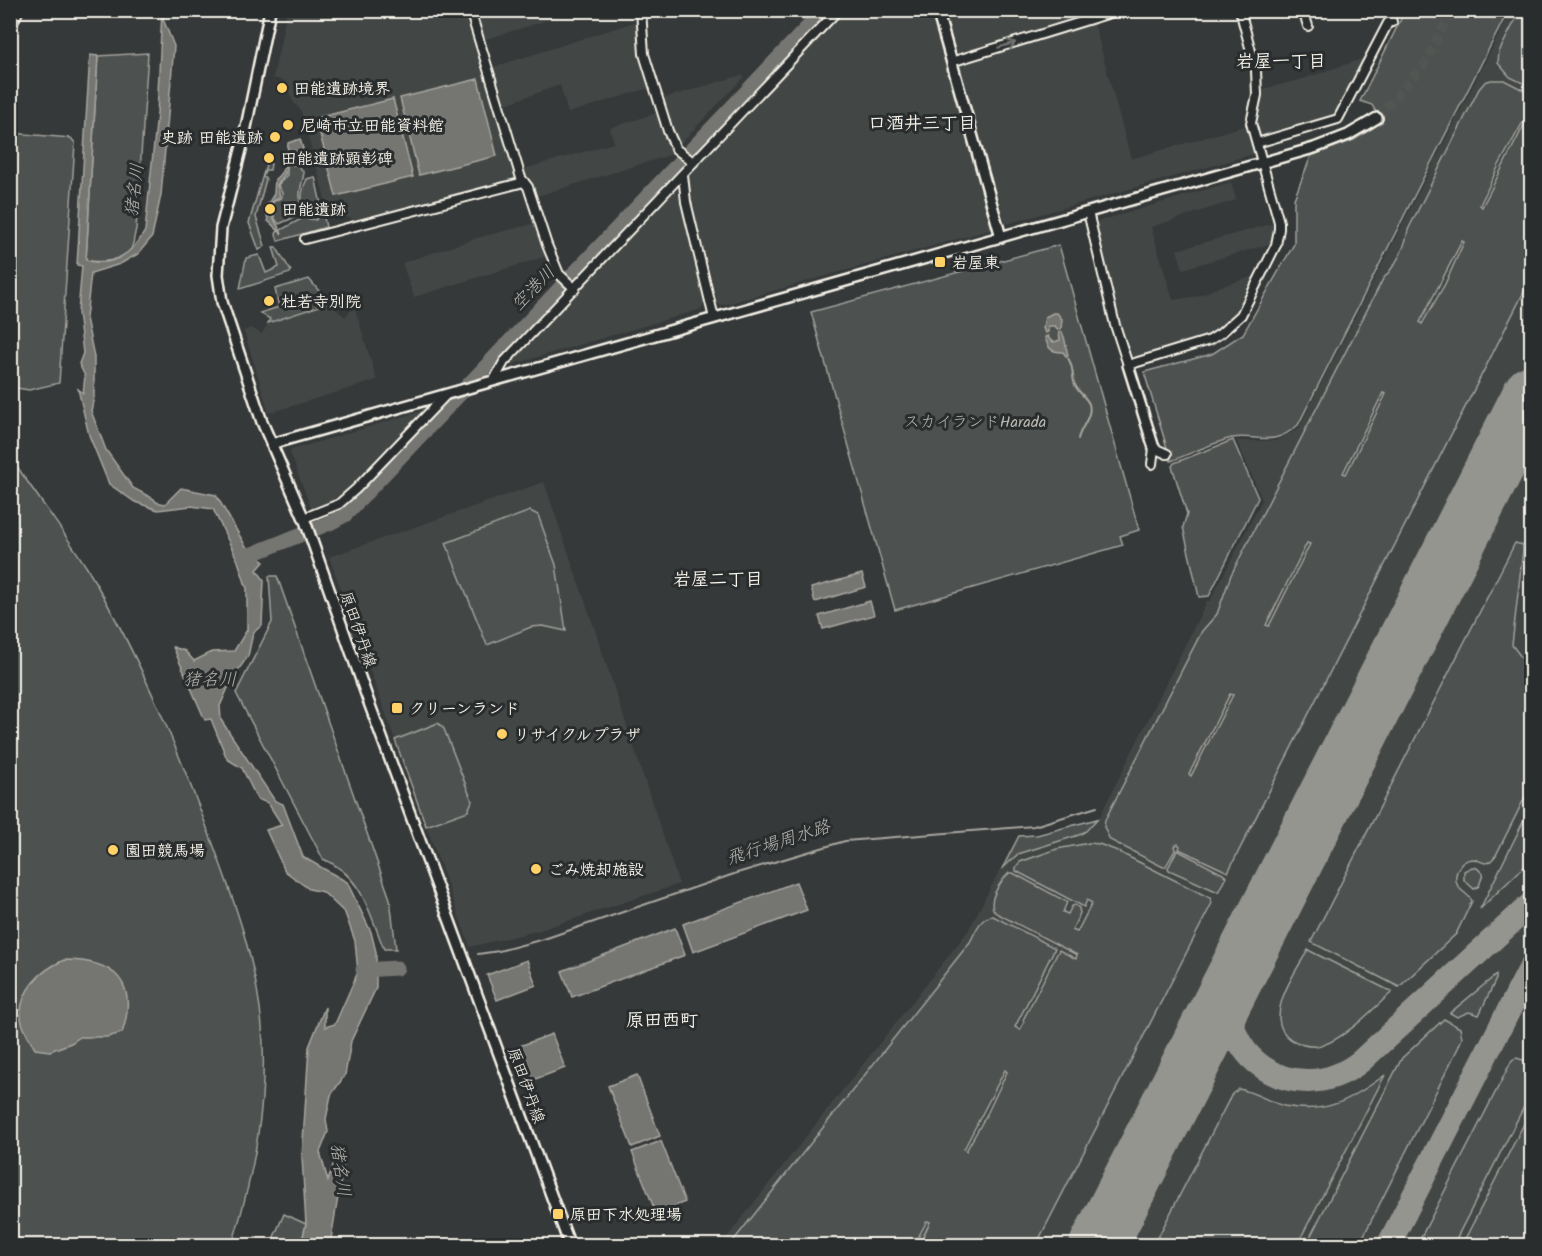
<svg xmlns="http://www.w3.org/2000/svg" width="1542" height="1256" viewBox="0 0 1542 1256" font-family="Kalam,'Klee One',sans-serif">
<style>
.built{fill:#434645}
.green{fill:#4e514f;stroke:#a1a19c;stroke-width:1.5;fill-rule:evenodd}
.water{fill:#757572;stroke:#a8a7a1;stroke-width:1.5}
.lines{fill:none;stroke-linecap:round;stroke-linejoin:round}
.stream{stroke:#a8a7a1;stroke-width:2}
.river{stroke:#757572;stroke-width:15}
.taxiway{stroke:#959590;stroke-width:24}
.runway{stroke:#959590;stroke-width:58}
.tertiary-tunnel{stroke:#525553;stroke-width:9;stroke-dasharray:9 4.5;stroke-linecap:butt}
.minor-casing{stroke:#f4f1e8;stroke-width:12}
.tertiary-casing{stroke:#f4f1e8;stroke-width:14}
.minor{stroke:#2a2d2e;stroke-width:8}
.tertiary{stroke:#2a2d2e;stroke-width:9}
.oneway{stroke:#71726f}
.poi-dot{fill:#ffd166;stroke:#2a2d2e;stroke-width:2}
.labels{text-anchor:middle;stroke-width:6;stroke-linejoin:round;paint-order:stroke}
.poi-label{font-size:16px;font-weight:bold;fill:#f4f1e8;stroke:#2a2d2e;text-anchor:start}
.park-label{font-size:16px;fill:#bab9b2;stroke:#2a2d2e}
.street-label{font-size:16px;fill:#f4f1e8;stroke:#2a2d2e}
.neighbourhood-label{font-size:18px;font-weight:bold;fill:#f4f1e8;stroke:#2a2d2e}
.water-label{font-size:18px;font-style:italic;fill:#b4b3ad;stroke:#2a2d2e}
</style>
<rect width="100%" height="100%" fill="#363939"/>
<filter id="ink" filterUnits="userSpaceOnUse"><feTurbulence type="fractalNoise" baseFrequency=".0167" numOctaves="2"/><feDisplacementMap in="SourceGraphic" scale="12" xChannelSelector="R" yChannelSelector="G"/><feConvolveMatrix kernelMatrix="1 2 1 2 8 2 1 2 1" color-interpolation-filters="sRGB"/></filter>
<g filter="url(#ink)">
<!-- built -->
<g class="built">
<path d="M287,11H464L516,176L512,181L355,219L329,213L301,111L292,100L285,81L273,78Z"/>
<path d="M508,11V10L576,11L483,40L478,19Z"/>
<path d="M842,11H933L993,229L723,305L718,304L690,193V172Z"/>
<path d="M942,11H1104L959,57L955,55Z"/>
<path d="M1511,11H1531V1245L720,1246L968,931L1018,835L1037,834L1099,818L1207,601H1210L1262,500L1237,441H1275L1298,429Z"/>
<path d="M638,21V52L649,88L568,113L560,85L503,105L491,68Z"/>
<path d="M1094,23L1131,159L1248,125L1257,153L1006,224L958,67L960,63Z"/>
<path d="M1367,57L1337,117L1264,138L1260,136L1256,117L1263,89L1303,79Z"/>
<path d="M742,75L744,77L679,145L661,99Z"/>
<path d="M657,113L673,153L670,155L534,197L524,169L614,143L610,128Z"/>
<path d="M1231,182L1236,200L1151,227L1173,300L1199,296L1219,287L1255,276L1240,307L1229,320L1206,337L1134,359L1128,355L1115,308L1096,222Z"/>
<path d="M671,191H677L705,303L702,309L507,366Z"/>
<path d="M536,223L547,256L414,297L402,263L477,238Z"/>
<path d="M1274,223L1273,243L1183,269L1177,250Z"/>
<path d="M329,303L345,317L350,311L355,309L377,380L269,413L244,331L251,328L262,334L268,323Z"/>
<path d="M422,411L423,414L351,489L312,511L290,452L291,450Z"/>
<path d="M544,482L594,627L679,884L540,930L470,947L329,557Z"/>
</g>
<!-- green -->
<g class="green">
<path d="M1405,11H1508L1298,425C1272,448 1259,434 1232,438C1217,441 1187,455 1171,461L1144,372L1212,354L1243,334L1294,244V199L1311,156L1354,140L1382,122L1372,105L1360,101Z"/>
<path d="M1520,11H1531V87L1510,77L1498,63L1499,52Z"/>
<path d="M148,53L136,229C134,235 134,243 131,249C125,262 98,263 86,260L98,56Z"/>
<path d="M1491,80H1504L1531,94V278L1228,872L1179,849L1180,846L1178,844L1174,846L1175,850L1166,866L1163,867L1110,840L1104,827L1105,820L1202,631L1217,614L1231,575L1383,279C1396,265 1405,249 1408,230L1479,89L1485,82ZM1523,122L1525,123L1482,207L1480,205L1499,165ZM1462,241L1464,242L1445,284L1422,324L1420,322ZM1383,393L1386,394L1346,474L1343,473ZM1307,543L1310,544L1269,626L1266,625ZM1230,694L1233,695L1191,776L1189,774Z"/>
<path d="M11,133L71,138L75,143L59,383L29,390L11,387Z"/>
<path d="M267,161L271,164L270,170H265L263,177L266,179L256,217L265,246L259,250L249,223Z"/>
<path d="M289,164L299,166L304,173C301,188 297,195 303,210L300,215L279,224C274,219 271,210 273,202L282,197V193L278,185L287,175V165Z"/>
<path d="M315,177L326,227L278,241L276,234L277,232L303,218L316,220L318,214C300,204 298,198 307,179Z"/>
<path d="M1059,245L1139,530L1120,536L1123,545L895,610L811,312Z"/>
<path d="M273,247H276L291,271L290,273L240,289L246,258L259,255L266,273L279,267Z"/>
<path d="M309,279L329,303L268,323L270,319L260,313L279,307L275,289Z"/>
<path d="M1233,440L1258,498L1209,596L1199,597L1183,527L1187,514L1172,466L1174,463Z"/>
<path d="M10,456C35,494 63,530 87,568C140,657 177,747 213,844C235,903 257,964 262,1027C268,1102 254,1174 232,1245H11Z"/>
<path d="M530,511L538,515L556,565L566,631L543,626L531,627L487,645L446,543Z"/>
<path d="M1515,543L1523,545V550L1512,645L1531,670V785L1496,855C1494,858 1491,863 1485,863C1481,862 1477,859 1472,859C1460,860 1453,874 1457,884C1460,892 1468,893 1472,901L1456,934L1399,987L1311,942Z"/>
<path d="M269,576H277L390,899L396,949H384C369,912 362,875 323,859L236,693L272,622Z"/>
<path d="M438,723L444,729L472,801L468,811L426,826L395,740Z"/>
<path d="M1531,806V860L1480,909Z"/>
<path d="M1097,819L1086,831L1079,835L1018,854L1002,869L1019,836L1037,835Z"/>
<path d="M1089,843L1099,844L1115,850L1210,898L1212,903L1036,1245H919L930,1222L927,1221L914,1245H730L970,942C976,931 980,917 993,916L1055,948L1015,1027L1020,1030L1024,1022L1023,1020L1059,950L1076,959L1077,955L996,913C985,903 1000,882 1009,873H1013L1067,902L1063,912L1068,914L1072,906L1075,905L1079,908L1080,913L1072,930L1077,932L1092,903L1087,900L1084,907L1016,871V867L1020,862L1057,849ZM1005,1070L1007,1072L988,1112L966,1151L964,1149Z"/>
<path d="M1177,850L1223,874L1226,877L1218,892L1169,870L1168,868Z"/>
<path d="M1472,867L1477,868L1483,874L1479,886L1474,889L1464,880V871Z"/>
<path d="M1308,950L1392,992C1373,1009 1347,1037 1323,1045C1313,1048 1301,1045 1292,1040C1260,1020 1296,971 1308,950Z"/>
<path d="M1496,975V979L1479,1015L1469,1012L1457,1017L1450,1013Z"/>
<path d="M1444,1019L1460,1028L1462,1038L1458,1048L1359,1245H1306L1402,1058Z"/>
<path d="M1516,1058L1531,1062V1093L1453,1245H1417L1512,1060Z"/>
<path d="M1385,1075L1297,1245H1154L1232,1094L1239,1089C1255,1092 1269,1102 1284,1106C1327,1115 1352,1099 1385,1075Z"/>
<path d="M1531,1110V1245H1462Z"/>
<path d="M284,1214L306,1224L301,1245L270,1246Z"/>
</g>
<!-- water -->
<g class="water">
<path d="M162,11H166L163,19L174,46L161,195L152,237L138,254L120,264L91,273L86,318L94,357V398L91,411L106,450L133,488L154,499L156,502L165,504L181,488L216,495L245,545L264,562L257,570L264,580L262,625L253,633L248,656L232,679L220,706L221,720L275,801L283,804L303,857L347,882L371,932L376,952V988L351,1041L345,1075L331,1095L326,1119L328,1132L320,1152L328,1181L336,1156L345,1155L330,1245H301L306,1224L302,1157L309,1047L325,1007V1027L335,1024L358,972L355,941L345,913L323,892L309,889L285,871L266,830L282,825L268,803L257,799L242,768L227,759L211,719L205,720L173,647L185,651L194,661L212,652L234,651L247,630V589L238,561L213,509L191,506L158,510L135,502L109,484L89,435L78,389L83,393L85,376L79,364L83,353L78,312L82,266L77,265L90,55L98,56L86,260C112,268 133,253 145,231L157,114Z"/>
<path d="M478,79L497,156L419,175L400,98Z"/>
<path d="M393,99L413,177L336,196L316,118Z"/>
<path d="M300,139L304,152L289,156L285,174L277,185L280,196L271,203C270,216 278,225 282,234L268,221L266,207L274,194L275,179C287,170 287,157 288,143Z"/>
<path d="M1053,313H1057L1062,319L1061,329L1058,330L1055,326H1048V332L1045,333L1043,328L1045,317Z"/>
<path d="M1062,332C1067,342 1065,346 1068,355L1066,356L1063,352C1050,352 1048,348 1045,337L1048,336L1050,340L1054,342L1060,340L1059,333Z"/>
<path d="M862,574L866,587L815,602L811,588Z"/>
<path d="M870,601L874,615L823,629L819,616Z"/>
<path d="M796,882L807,910L693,952L683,924Z"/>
<path d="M675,928L685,955L572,997L562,971Z"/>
<path d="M64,960C115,960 139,982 122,1033L107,1037H80L71,1043L50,1051L35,1049C30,1040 22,1028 21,1018C19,990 41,970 64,960Z"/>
<path d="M527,960L536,985L497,1000L487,975Z"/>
<path d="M552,1034L565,1068L530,1081L517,1047Z"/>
<path d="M637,1075L660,1136L632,1147L608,1086Z"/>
<path d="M661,1141L685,1202L656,1213L632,1152Z"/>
</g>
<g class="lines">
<!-- stream -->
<g class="stream">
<path d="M1068,358C1075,370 1071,375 1075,385C1078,392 1086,397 1089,404C1093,416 1080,428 1078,439"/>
<path d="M478,954L499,951L544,939L737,873L845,841L1034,826L1097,807"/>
</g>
<!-- river -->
<g class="river">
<path d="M245,557L332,522L345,515L824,10"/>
<path d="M363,970L397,968"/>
</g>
<!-- taxiway -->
<g class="taxiway">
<path d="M1529,399L1532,395"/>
<path d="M1238,970C1203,1051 1294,1115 1361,1061L1532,903"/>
<path d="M1388,1246L1532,965"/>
</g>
<!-- runway -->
<path class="runway" d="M1098,1246L1532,394"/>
<!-- tertiary-tunnel -->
<path class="tertiary-tunnel" d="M1377,118L1424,65L1452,10"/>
<defs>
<g id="minor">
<path d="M470,10L521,178L528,187L547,245L559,274L575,289"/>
<path d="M641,10L644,54L668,131L676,149L693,162"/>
<path d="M1303,10L1308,26"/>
<path d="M1388,10L1392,22"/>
<path d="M804,13L807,10"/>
<path d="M10,29L19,10"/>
<path d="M951,62L1120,10"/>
<path d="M1257,143L1338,119L1388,23"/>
<path d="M683,175L686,202L714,318"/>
<path d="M1088,212L1115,325L1128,365L1210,340L1221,333L1241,315L1276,245L1279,229V222L1251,123L1257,95L1256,70L1240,10"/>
<path d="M305,239L524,182"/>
<path d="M494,380L504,362L838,10"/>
<path d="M1152,464L1154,448L1167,454"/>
<path d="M304,518L339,504L356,489L446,395"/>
</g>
<g id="tertiary">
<path d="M270,10L243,142L221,228L218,275L222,302L262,422L305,521L368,700L570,1246"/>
<path d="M937,10L1001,237"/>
<path d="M1128,365L1154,448"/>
<path d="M271,444L1314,148L1348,135L1377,118"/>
</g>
</defs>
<!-- minor casing -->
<use href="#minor" class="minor-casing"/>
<!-- tertiary casing -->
<use href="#tertiary" class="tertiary-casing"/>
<!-- minor -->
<use href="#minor" class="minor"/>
<!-- tertiary -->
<use href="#tertiary" class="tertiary"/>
</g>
<!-- one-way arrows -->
<defs><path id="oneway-shaft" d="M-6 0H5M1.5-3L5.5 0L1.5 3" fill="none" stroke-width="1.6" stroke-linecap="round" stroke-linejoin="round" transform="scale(1.5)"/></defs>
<use class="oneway" href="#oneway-shaft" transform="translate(1007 45) rotate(-17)"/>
</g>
<!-- markers -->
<g class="poi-dot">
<circle cx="282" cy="88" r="6"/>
<circle cx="288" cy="125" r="6"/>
<circle cx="275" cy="137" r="6"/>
<circle cx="269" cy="158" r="6"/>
<circle cx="270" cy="209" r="6"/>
<rect x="934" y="256" width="12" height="12" rx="3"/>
<circle cx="269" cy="301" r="6"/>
<rect x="391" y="702" width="12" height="12" rx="3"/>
<circle cx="502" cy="734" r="6"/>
<circle cx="113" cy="850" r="6"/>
<circle cx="536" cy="869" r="6"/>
<rect x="552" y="1208" width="12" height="12" rx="3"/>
</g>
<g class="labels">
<!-- poi labels -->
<g class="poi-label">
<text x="294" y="94">田能遺跡境界</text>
<text x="300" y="131">尼崎市立田能資料館</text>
<text x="263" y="143" text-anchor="end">史跡 田能遺跡</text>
<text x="281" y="164">田能遺跡顕彰碑</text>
<text x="282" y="215">田能遺跡</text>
<text x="952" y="268">岩屋東</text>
<text x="281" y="307">杜若寺別院</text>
<text x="409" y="714">クリーンランド</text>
<text x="514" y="740">リサイクルプラザ</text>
<text x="125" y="856">園田競馬場</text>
<text x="548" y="875">ごみ焼却施設</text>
<text x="570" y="1220">原田下水処理場</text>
</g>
<!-- park labels -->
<g class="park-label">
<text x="975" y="427">スカイランドHarada</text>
</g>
<!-- street labels -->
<g class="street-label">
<text transform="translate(359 629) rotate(71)" y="6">原田伊丹線</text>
<text transform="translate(527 1085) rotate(70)" y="6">原田伊丹線</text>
</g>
<!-- neighbourhood labels -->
<g class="neighbourhood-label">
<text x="1281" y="67">岩屋一丁目</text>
<text x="922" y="129">口酒井三丁目</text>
<text x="718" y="585">岩屋二丁目</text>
<text x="662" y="1026">原田西町</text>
</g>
<!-- water labels -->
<g class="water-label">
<text transform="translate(134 190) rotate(-83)" y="6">猪名川</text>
<text transform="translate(533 288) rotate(-46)" y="6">空港川</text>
<text x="210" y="685">猪名川</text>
<text transform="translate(778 842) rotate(-18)" y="6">飛行場周水路</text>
<text transform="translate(341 1170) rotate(82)" y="6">猪名川</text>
</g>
</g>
<!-- margin -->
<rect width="1542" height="1256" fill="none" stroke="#2a2d2e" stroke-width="36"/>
<rect x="18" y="18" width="1506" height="1220" fill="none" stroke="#f4f1e8" stroke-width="2" filter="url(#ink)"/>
</svg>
